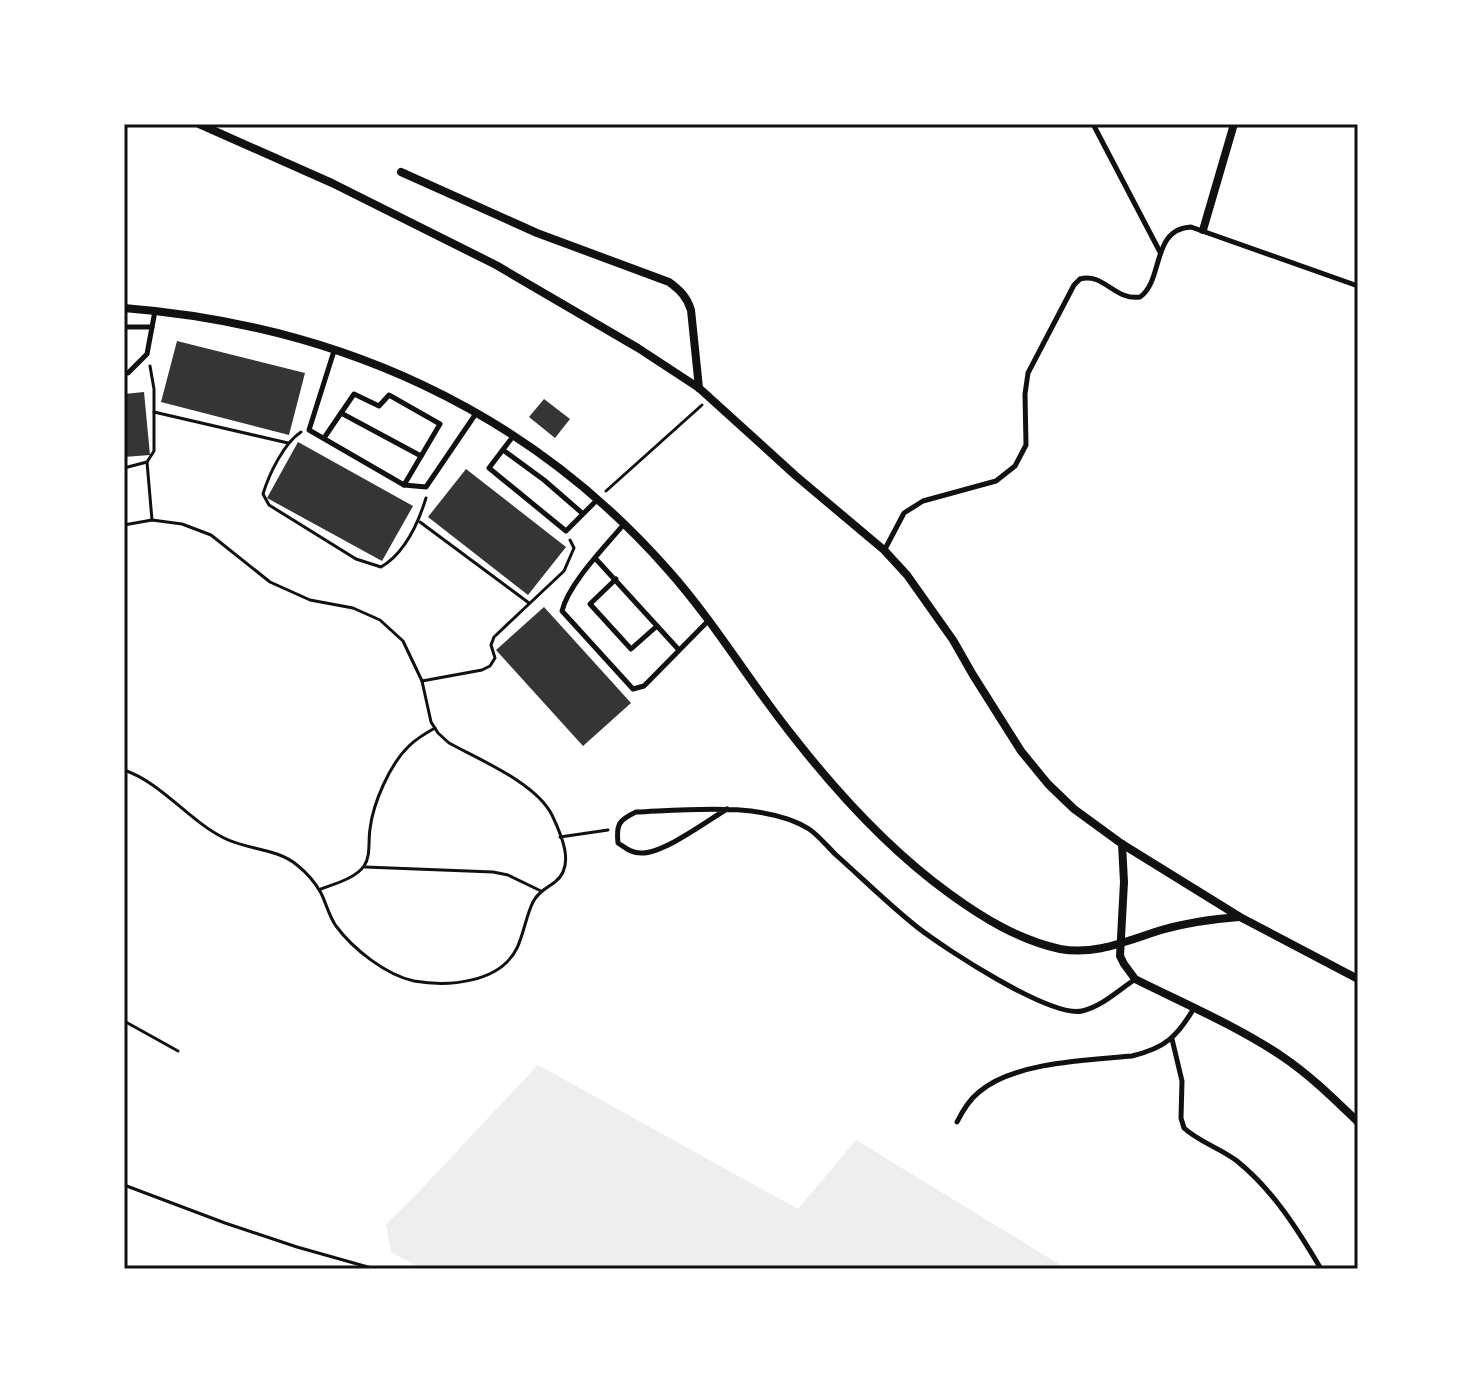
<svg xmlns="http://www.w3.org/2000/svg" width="1482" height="1393" viewBox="0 0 1482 1393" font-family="'Asap Condensed',sans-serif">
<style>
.green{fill:#eee}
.building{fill:#353535}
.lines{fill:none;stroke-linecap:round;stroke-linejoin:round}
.path{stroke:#111;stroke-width:3}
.service{stroke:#111;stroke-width:5}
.minor{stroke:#111;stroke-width:8}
.neatline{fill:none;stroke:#111;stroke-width:3}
</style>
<rect width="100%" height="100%" fill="#fff"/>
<!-- green -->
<path class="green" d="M538,1065L798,1209L856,1140L1067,1269H422L391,1252L386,1224L410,1201Z"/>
<!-- building -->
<g class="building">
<path d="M177,341L305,373L289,435L161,402Z"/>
<path d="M144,392L150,455L124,457V394Z"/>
<path d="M544,399L570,419L555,438L529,417Z"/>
<path d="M298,442L413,506L382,561L267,498Z"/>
<path d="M466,469L566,547L528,595L428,517Z"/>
<path d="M544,607L631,703L583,746L496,650Z"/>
</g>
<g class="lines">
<!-- path -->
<g class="path">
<path d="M154,412L288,443"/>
<path d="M301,432C284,443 269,474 263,494L269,505L356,559L381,567C405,553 418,524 426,498"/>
<path d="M147,462L152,520"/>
<path d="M124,468L147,462L154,451V389L150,366"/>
<path d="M606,491L702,405"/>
<path d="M420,522L529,603"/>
<path d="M124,525L152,520L182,524L211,535L270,582L310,600L353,608L380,620L403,641L422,681L431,722L438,733L449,743C480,760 536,783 552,815C561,834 576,866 555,882C547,888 538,892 533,902C526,916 524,933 517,948C500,983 448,987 414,981C386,975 353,949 336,926C329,916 326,903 321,893C315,882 307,873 297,865C277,848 247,850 224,838C188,820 162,783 124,770"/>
<path d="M422,681L482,670L490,666L495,658L491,645L494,637L564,571L574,548L570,540"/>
<path d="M560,837L608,830"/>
<path d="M365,867L493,872L508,875L541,891"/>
<path d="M321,889C334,884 356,878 364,866C371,856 368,841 370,829C373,803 390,764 409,746C416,739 426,733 435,728"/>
<path d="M124,1021L178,1051"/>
<path d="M124,1185L225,1223L297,1247L375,1269"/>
</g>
<!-- service -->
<g class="service">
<path d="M1093,124L1160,252"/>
<path d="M124,327H152"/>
<path d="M334,351L309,430L404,485L426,487L477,412"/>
<path d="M124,373H128L147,354L155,311"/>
<path d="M341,413L421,456"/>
<path d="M514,435L489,468L566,531L597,500"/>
<path d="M324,438L354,394L379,406L389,395L440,424L404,485"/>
<path d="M503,450L544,480L582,513"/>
<path d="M624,524C605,547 569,583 562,611L633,689L644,686L709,620"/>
<path d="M885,549L904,513L923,501L996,481L1015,466L1026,445L1025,394L1028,373L1074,285L1080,279C1103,272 1115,301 1140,297C1164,280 1151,229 1191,227L1358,286"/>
<path d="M595,558L679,650"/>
<path d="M616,579L590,604L631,649L657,626"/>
<path d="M727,809C707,821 663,854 641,853C631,853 626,848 618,843C616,824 619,820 636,812C686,810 765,801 809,829C818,835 827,846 835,854C862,878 888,904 917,927C944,948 1050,1018 1082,1011C1101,1007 1119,990 1134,980"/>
<path d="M1172,1039L1182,1081L1181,1118L1184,1128C1199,1142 1220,1148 1237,1161C1273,1190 1298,1230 1321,1269"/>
<path d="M957,1122C963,1110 969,1100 979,1092C1014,1062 1088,1060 1132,1056C1165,1048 1177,1037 1194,1008"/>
</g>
<!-- minor -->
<g class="minor">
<path d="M199,124L332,183L496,265L638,348L699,388L796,476L884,550L907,575L953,640L973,675L1021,751L1048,784L1074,809L1122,844L1240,917L1358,979"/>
<path d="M401,172L537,233L669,282C680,290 687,297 691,310L699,388"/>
<path d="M1203,230L1234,124"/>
<path d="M124,308C337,325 527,409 669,571C715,623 749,681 792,735C838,794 889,850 950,894C983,918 1019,940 1060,949C1097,956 1130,939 1165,929C1190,922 1214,919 1239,917"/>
<path d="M1122,844L1124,882L1120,956L1124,964L1135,979C1185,1004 1237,1026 1283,1057C1311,1076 1334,1099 1358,1122"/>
</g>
</g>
<!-- border -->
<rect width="1482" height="1393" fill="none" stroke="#ffffff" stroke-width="252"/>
<rect x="126" y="126" width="1230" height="1141" class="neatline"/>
</svg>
